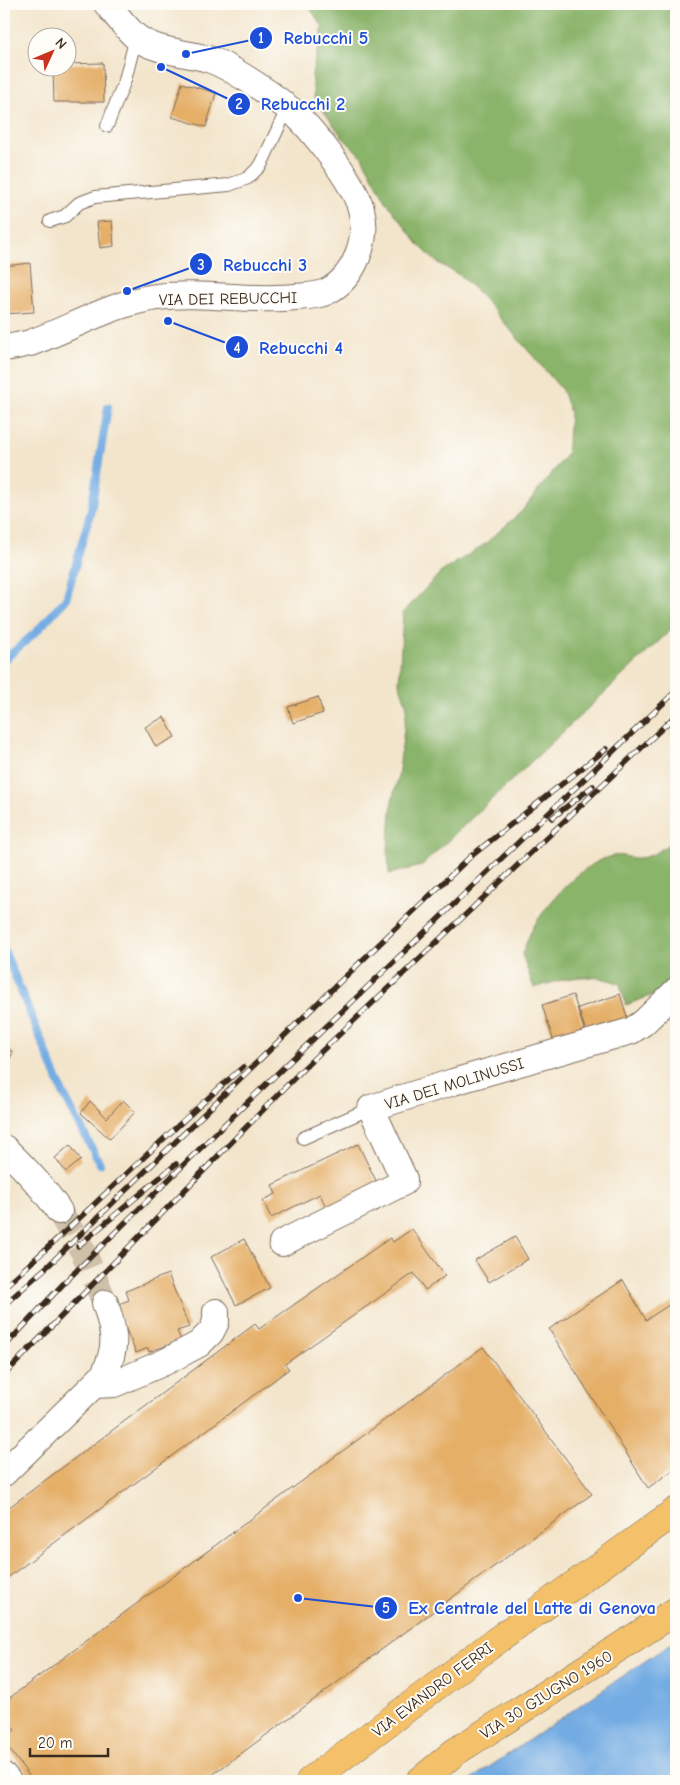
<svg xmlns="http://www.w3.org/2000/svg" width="680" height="1785" viewBox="0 0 680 1785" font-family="'Comic Neue',sans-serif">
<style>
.forest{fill:#8ab46b;stroke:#626f44}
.water{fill:#73ace3;stroke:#576b80}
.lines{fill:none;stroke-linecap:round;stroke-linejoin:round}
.stream{stroke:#73ace3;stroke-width:8}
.building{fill:#e5af67}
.minor-tunnel{stroke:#cec0a9;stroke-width:26;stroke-dasharray:26 13;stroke-linecap:butt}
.service-casing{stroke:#7b6b5b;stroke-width:14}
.minor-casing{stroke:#7b6b5b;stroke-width:28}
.primary-casing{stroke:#7b6b5b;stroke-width:29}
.service{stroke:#fff;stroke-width:12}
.minor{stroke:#fff;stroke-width:26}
.primary{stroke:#f4c16a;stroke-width:28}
.rail-casing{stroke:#3b2a1e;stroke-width:5.5}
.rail{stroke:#fdfcf7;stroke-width:4;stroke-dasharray:11;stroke-linecap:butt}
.labels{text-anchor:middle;stroke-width:4;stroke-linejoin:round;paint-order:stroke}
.street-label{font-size:16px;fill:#3b2a1e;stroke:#fdfcf7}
.leader{fill:none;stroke:#1d4ed8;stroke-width:2}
.callout-dot{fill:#1d4ed8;stroke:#fdfcf7;stroke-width:2}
.mark-label{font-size:15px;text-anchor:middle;font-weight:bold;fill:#fff}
.callout-label{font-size:18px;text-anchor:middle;font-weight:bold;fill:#1d4ed8;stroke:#fdfcf7;stroke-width:4;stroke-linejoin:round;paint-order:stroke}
</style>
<rect width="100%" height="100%" fill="#fdfcf7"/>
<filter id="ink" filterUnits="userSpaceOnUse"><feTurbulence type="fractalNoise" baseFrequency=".02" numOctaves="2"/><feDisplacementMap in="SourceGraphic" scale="10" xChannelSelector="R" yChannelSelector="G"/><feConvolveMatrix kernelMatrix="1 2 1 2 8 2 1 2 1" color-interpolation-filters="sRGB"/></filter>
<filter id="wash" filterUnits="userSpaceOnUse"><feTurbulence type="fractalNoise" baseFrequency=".0096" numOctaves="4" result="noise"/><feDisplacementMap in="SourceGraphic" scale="20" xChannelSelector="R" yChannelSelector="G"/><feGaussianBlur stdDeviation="1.12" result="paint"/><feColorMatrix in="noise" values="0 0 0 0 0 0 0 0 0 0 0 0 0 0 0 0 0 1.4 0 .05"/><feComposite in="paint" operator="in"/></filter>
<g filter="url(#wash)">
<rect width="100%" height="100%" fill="#f3e5cc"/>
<!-- forest -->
<g class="forest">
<path d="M307,4H676V625L421,866L389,874L388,850L392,801L398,778L407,706L399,683L403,613L440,573L485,544L521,512L567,454L570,413L562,390L477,291L459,275L435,261L418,244L387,203L362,157L343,138L314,98L312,74L323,27Z"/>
<path d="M676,837V977L653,995L626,1005L620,984C588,971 566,978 534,988L522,954C526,945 529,934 534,926C550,900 583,862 613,856C622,854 631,859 640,858C653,857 667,846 676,837Z"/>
</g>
<!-- water -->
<path class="water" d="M676,1640V1781H470L479,1774Z"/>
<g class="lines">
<!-- stream -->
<g class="stream">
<path d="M4,660L36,632L66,599L91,510L108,407"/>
<path d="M4,950L63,1093L100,1164"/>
</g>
</g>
<g id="blocks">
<!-- building -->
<g class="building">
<path d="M103,63L104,102H54L53,68H68V64Z"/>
<path d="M182,83L216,93L206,127L172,117Z"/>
<path d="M112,221L114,246L100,248L97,222Z"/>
<path d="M30,263L34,312L4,314V266Z"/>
<path d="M318,697L323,713L293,723L288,707Z"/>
<path d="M164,717L175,737L156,747L145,727Z"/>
<path d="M620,994L628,1020L587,1034L578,1008Z"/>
<path d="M573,995L586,1035L555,1045L542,1005Z"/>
<path d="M4,1048L13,1052L4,1073Z"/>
<path d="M123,1100L135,1112L110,1139L81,1113L90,1101L107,1118Z"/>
<path d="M358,1144L381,1191L330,1216L320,1194L271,1218L263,1200L276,1194L272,1185Z"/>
<path d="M70,1145L81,1160L66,1172L55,1158Z"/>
<path d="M412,1229L445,1276L425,1290L414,1273L285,1364L289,1369L7,1578L4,1574V1511L255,1324L259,1329L390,1238L393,1242Z"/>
<path d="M515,1237L528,1259L489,1282L475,1260Z"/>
<path d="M244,1239L270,1288L236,1305L211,1257Z"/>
<path d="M168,1274L189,1327L177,1331L181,1340L149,1352L148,1348L136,1353L116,1305L129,1300L126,1291Z"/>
<path d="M623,1280L646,1320L676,1300V1468L648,1488L549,1329Z"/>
<path d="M483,1347L592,1494L204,1781H33L4,1742V1739L15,1730L4,1715V1702Z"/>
</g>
</g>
</g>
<g filter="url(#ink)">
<use href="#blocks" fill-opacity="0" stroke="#7b6b5b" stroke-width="1"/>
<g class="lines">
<!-- minor-tunnel -->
<path class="minor-tunnel" d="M59,1211L83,1251L105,1303"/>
<defs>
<g id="service">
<path d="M107,126L125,80L136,37"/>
<path d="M50,221L65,216L79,203L95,197L229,185L248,178L261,165L288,107"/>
<path d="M303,1138L371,1108"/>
</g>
<g id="minor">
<path d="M4,348C12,347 22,345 30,343C72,328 112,303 157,297C203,291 249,302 295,297C305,296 317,296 326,292C355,278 369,239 361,209C354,182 309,124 287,107C268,92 230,66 208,59C185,52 154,52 135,36C125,27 116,15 107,4"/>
<path d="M4,1148C25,1168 43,1187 59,1211"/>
<path d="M282,1243L404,1182V1179L371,1108L453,1082L631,1031L643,1023L676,991"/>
<path d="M95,1385L114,1384L167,1361L199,1344L211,1332L216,1322V1312"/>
<path d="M4,1473L103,1376C118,1348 115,1333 105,1303"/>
<path d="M4,1776L8,1781"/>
</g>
<g id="primary">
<path d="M310,1781L492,1644L676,1511"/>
<path d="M420,1781L455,1752L676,1611"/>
</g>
</defs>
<!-- service casing -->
<use href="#service" class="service-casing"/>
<!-- minor casing -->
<use href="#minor" class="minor-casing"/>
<!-- primary casing -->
<use href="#primary" class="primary-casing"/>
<!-- service -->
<use href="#service" class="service"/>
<!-- minor -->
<use href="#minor" class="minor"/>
<!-- primary -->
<use href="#primary" class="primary"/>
<defs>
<g id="rail">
<path d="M552,818L593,786"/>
<path d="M78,1246L176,1164"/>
<path d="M4,1287C85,1216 161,1138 243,1067"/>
<path d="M4,1305L50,1264L323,998L470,857L606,749"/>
<path d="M4,1347L65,1282L232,1117L676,691"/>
<path d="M4,1375L305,1067L676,715"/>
</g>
</defs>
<!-- rail casing -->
<use href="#rail" class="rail-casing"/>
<!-- rail -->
<use href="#rail" class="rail"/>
</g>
</g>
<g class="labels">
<!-- street labels -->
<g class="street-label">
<text transform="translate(228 298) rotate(-1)" y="6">VIA DEI REBUCCHI</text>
<text transform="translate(454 1083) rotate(-17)" y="6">VIA DEI MOLINUSSI</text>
<text transform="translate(432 1689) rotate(-37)" y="6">VIA EVANDRO FERRI</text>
<text transform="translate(546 1694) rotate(-32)" y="6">VIA 30 GIUGNO 1960</text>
</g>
</g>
<!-- callouts -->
<path class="leader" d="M186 54L261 38M161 67L239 104M127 291L201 264M168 321L237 347M298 1598L386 1608"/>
<g class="callout-dot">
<circle cx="186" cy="54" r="5"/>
<circle cx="161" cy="67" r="5"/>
<circle cx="127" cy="291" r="5"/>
<circle cx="168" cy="321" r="5"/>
<circle cx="298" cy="1598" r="5"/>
<circle cx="261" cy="38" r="12"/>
<circle cx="239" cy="104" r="12"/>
<circle cx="201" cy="264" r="12"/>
<circle cx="237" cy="347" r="12"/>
<circle cx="386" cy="1608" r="12"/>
</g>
<g class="mark-label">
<text x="261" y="43">1</text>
<text x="239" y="109">2</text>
<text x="201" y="270">3</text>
<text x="237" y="353">4</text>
<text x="386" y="1613">5</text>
</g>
<g class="callout-label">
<text x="326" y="44">Rebucchi 5</text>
<text x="303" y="110">Rebucchi 2</text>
<text x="265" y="271">Rebucchi 3</text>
<text x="301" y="354">Rebucchi 4</text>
<text x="532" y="1614">Ex Centrale del Latte di Genova</text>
</g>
<!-- margin -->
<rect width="680" height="1785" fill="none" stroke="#fdfcf7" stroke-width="20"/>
<!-- north arrow -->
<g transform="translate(52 52) rotate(46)"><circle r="24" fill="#fdfcf7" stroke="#afa8a0"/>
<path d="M0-4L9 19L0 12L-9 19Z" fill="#c8321e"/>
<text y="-8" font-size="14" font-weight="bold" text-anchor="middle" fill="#3b2a1e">N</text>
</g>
<!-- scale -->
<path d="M30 1748v8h78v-8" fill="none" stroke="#3b2a1e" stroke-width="2.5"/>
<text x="38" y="1748" font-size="15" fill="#3b2a1e" stroke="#fdfcf7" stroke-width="4" paint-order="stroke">20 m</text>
</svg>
